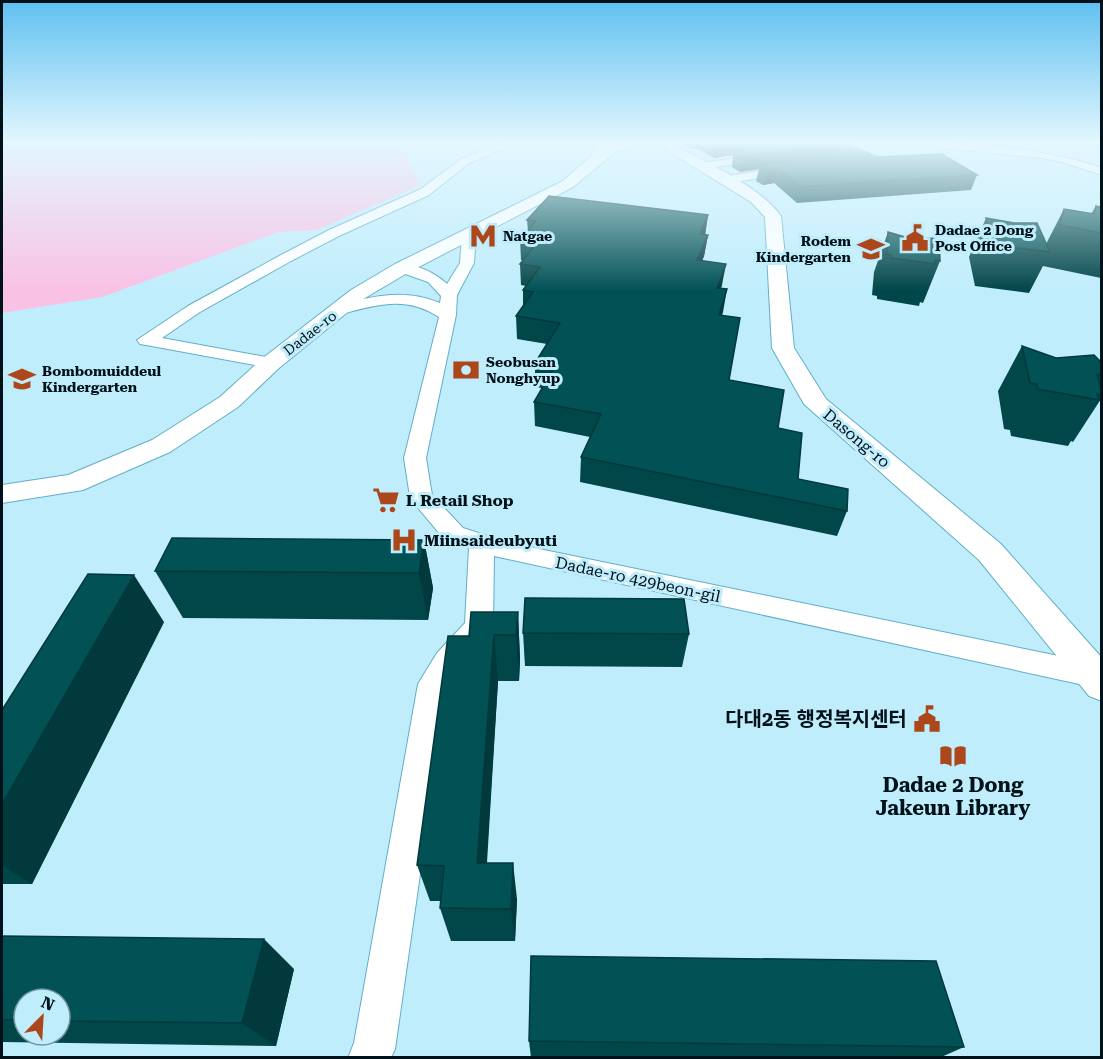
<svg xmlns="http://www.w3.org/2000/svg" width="1103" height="1059" viewBox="0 0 1103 1059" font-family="'Roboto Serif','Noto Sans KR',serif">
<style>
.green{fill:#f9c1e4}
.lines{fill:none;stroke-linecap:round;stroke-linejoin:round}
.minor-casing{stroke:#61aec6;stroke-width:2}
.major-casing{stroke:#61aec6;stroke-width:2}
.minor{fill:#fff;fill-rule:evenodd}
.major{fill:#fff;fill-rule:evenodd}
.wall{fill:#014649;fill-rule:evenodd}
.shaded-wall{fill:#01393c}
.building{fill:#015155;stroke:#01393c;stroke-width:1.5}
.labels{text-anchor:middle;stroke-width:6;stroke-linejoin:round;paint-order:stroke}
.far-poi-label{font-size:14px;font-weight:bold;fill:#001219;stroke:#c0edfc;text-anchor:start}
.far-street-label{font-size:14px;fill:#001219;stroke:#c0edfc}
.street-label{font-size:16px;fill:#001219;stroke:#c0edfc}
.poi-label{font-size:16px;font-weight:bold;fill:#001219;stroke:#c0edfc;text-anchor:start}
.near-poi-label{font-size:20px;font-weight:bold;fill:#001219;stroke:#c0edfc;text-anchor:end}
</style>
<rect width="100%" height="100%" fill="#c0edfc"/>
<!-- green -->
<path class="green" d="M2,143H399L421,185L317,230L278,232L102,297L2,313Z"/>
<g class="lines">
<defs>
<g id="minor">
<path d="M502,143H517L469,163L429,195L339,236L291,261L200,312L162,338L277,359L280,363L277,367L271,368L146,345L140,344L137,340L188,306L281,255L329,230L421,189L461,159Z"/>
<path d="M918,143C980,143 1042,148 1102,168V175L1062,162L1042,158L923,146Z"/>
<path d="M765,154L771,157L769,159L702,169L696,166L702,163Z"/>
<path d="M788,167L792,168V172L726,184L720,180L726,176Z"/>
<path d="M469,230L476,234L474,263L457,295L456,315L426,458L432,495L463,528L510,543L1093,663L1102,666V684L1093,687L494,556L493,625L480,646L457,669L447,686L395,1049L391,1058H348L354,1043L418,684L437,653L465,623L469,548L445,540L413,502L410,497L404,458L439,317C405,295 377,305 341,314L333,309L335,306C372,296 404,288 440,303L441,296L428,282L397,271L395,268L397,265C412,261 437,274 447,284L460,263L462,234Z"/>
</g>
<g id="major">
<path d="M598,143H642L640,146L615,152L573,187L409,272L365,298L279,368L238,407L170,452L83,490L2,503V485L68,475L152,440L220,397L263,358L351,290L395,264L563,181L591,156Z"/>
<path d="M655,143H672C704,162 760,186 781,216L794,348L826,399L1001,544L1102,658V701L1089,696L979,560L804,404L772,348L765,217L751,202Z"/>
</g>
</defs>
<!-- minor casing -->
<use href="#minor" class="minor-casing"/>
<!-- major casing -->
<use href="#major" class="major-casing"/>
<!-- minor -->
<use href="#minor" class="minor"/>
<!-- major -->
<use href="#major" class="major"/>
</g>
<!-- wall -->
<g class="wall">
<path d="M680,143H846L877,157L977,175L971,190L797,203L774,183L763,185L756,181L759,169L740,172L732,167L733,155L714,158L698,149H691Z"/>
<path d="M1096,206L1101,207V278L1043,266L1029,293L975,286L969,257L986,218L1014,223L1046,244L1064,209L1091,214Z"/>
<path d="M708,215L705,235H708L704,256L702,261L722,285L721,288L723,312L721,315L729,380L778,428L798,479L847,511L837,536L580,482L581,457L590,437L535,426L534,402L542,388L535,387V363L547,344L517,339L516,316L523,306V290L526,286L521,285L520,264L523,260H521L520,239L528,231L527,220Z"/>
<path d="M888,232L940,261L923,303L920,302L919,306L877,299V296L872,295L874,272Z"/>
<path d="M1022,346L1056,358L1101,362V399L1073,442L1071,441L1068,446L1011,436L1010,430L1004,429L998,391Z"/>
<path d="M424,540L433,588L428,620L183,618L155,571Z"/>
<path d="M518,612L520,659L519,681H498L487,863L517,899L515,941H451L440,908L441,901H430L417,865L469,636Z"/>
<path d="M164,622L32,884H2V710Z"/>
<path d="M523,633L689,634L682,667L525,666Z"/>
<path d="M2,936L294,969L276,1046L2,1042ZM24,999H60V1035H24Z"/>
<path d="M529,1041L964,1047L939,1058H531Z"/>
</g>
<!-- shaded-wall -->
<g class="shaded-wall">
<path d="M692,143H699L698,149H691Z"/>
<path d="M716,143H774L773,150L734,152L733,155L714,158Z"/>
<path d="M837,143H842L839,157L759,166V169L740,172L743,156Z"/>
<path d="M777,168L774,183L763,185L767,170Z"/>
<path d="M708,215L705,235L700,234Z"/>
<path d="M708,235L704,256L694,281L697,260Z"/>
<path d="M726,264L722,285L713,310L717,288Z"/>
<path d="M727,289L723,312L715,338L719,315Z"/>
<path d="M424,540L433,588L428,620L419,573Z"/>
<path d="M134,575L164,622L32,884L2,865V804Z"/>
<path d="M518,612L520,659L519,681L516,635Z"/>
<path d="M494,635L498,681L484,899L477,863Z"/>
<path d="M513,863L517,899L515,941L511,909Z"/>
<path d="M264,939L294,969L276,1046L242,1023Z"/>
</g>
<!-- building -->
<g class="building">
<path d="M782,143H837L743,156L734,152L780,145Z"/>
<path d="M845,143H846L877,157L942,154L977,175L801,187L777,168L767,170L759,166L847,151L851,149L850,145Z"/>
<path d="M549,196L708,215L700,234L708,235L697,260L726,264L717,288L727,289L719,315L740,318L729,380L784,390L778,428L802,433L798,479L848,489L847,511L581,457L601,414L534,402L555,366L535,363L560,323L516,316L533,292L523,290L540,267L520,264L538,242L520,239L536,221L527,220Z"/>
<path d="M1096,206L1101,207V233L1060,225L1064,209L1094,214Z"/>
<path d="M986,218L1014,223H1037L1050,252L993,245Z"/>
<path d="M888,232L912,239L939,238L940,261L935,260V264L891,258V255L887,254Z"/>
<path d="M1022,346L1056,358L1094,355L1101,362V374L1097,375L1101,388V395L1097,394L1099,400L1038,389L1037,384L1030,383Z"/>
<path d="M172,538L424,540L419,573L155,571Z"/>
<path d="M88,574L134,575L2,804V710Z"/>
<path d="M525,598L684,599L689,634L523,633Z"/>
<path d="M471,612H518L516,635H494L477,863H513L511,909L440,908L444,866L417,865L448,636H469Z"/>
<path d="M2,936L264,939L242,1023L60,1021V999H24V1020H2Z"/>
<path d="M531,956L936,961L964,1047L529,1041Z"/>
</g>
<!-- sky -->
<linearGradient id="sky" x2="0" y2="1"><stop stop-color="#5fc0f0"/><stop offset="0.49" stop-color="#e3f7fe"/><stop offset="1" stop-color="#e3f7fe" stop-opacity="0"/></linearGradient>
<rect width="1103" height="291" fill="url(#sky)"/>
<!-- icons -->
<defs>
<symbol id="metro-bare" viewBox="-9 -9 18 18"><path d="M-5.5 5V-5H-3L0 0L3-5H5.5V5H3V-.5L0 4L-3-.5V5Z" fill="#ac471c" stroke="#c0edfc" stroke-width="2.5" paint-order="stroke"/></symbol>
<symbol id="civic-bare" viewBox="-9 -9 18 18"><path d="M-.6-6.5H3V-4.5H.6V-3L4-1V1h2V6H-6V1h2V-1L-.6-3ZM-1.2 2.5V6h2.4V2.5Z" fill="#ac471c" stroke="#c0edfc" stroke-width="2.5" paint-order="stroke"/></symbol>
<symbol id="school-bare" viewBox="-9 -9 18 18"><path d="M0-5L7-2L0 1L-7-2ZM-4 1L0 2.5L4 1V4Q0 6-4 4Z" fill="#ac471c" stroke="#c0edfc" stroke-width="2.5" paint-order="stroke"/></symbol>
<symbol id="bank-bare" viewBox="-9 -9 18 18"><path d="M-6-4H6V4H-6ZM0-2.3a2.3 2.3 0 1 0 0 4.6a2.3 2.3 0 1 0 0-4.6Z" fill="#ac471c" stroke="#c0edfc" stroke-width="2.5" paint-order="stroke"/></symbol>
<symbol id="supermarket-bare" viewBox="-9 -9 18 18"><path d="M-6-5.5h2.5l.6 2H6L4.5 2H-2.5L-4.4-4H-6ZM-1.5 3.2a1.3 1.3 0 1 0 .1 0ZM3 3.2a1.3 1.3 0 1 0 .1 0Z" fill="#ac471c" stroke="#c0edfc" stroke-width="2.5" paint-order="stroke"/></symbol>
<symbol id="hospital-bare" viewBox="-9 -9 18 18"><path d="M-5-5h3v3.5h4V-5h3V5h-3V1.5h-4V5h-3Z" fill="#ac471c" stroke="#c0edfc" stroke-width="2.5" paint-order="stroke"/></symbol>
<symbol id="library-bare" viewBox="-9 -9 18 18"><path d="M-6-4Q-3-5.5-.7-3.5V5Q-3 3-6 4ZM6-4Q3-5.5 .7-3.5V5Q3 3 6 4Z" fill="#ac471c" stroke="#c0edfc" stroke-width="2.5" paint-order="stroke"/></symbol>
</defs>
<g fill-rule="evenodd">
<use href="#metro-bare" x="464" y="217" width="38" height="38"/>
<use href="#civic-bare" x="896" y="219" width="38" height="38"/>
<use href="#school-bare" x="852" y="230" width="38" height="38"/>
<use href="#bank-bare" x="447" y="351" width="38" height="38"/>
<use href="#school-bare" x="3" y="360" width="38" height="38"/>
<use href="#supermarket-bare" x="367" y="481" width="38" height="38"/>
<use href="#hospital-bare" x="385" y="521" width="38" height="38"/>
<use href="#civic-bare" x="908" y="700" width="38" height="38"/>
<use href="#library-bare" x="934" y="737" width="38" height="38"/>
</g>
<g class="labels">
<!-- far-poi labels -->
<g class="far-poi-label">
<text x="935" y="235">Dadae 2 Dong<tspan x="935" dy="16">Post Office</tspan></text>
<text x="503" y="241">Natgae</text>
<text x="851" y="246" text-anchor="end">Rodem<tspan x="851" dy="16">Kindergarten</tspan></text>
<text x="486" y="367">Seobusan<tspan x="486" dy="16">Nonghyup</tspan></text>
<text x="42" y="376">Bombomuiddeul<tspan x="42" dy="16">Kindergarten</tspan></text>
</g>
<!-- far-street labels -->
<g class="far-street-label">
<text transform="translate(310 333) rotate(-38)" y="5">Dadae-ro</text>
</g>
<!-- street labels -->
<g class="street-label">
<text transform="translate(857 438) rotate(40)" y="6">Dasong-ro</text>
<text transform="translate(638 579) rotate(12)" y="6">Dadae-ro 429beon-gil</text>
</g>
<!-- poi labels -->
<g class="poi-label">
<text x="406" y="506">L Retail Shop</text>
<text x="424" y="546">Miinsaideubyuti</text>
</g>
<!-- near-poi labels -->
<g class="near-poi-label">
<text x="907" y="726">다대2동 행정복지센터</text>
<text x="953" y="792" text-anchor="middle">Dadae 2 Dong<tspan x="953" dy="23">Jakeun Library</tspan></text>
</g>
</g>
<!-- border -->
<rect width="1103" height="1059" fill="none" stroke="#001219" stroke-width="6"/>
<!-- north arrow -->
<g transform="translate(42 1017) rotate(24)"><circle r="28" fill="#c0edfc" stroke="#7395a1" stroke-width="1.5"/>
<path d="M0-4.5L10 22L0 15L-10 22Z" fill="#ac471c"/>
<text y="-9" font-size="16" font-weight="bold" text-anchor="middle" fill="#001219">N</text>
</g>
</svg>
